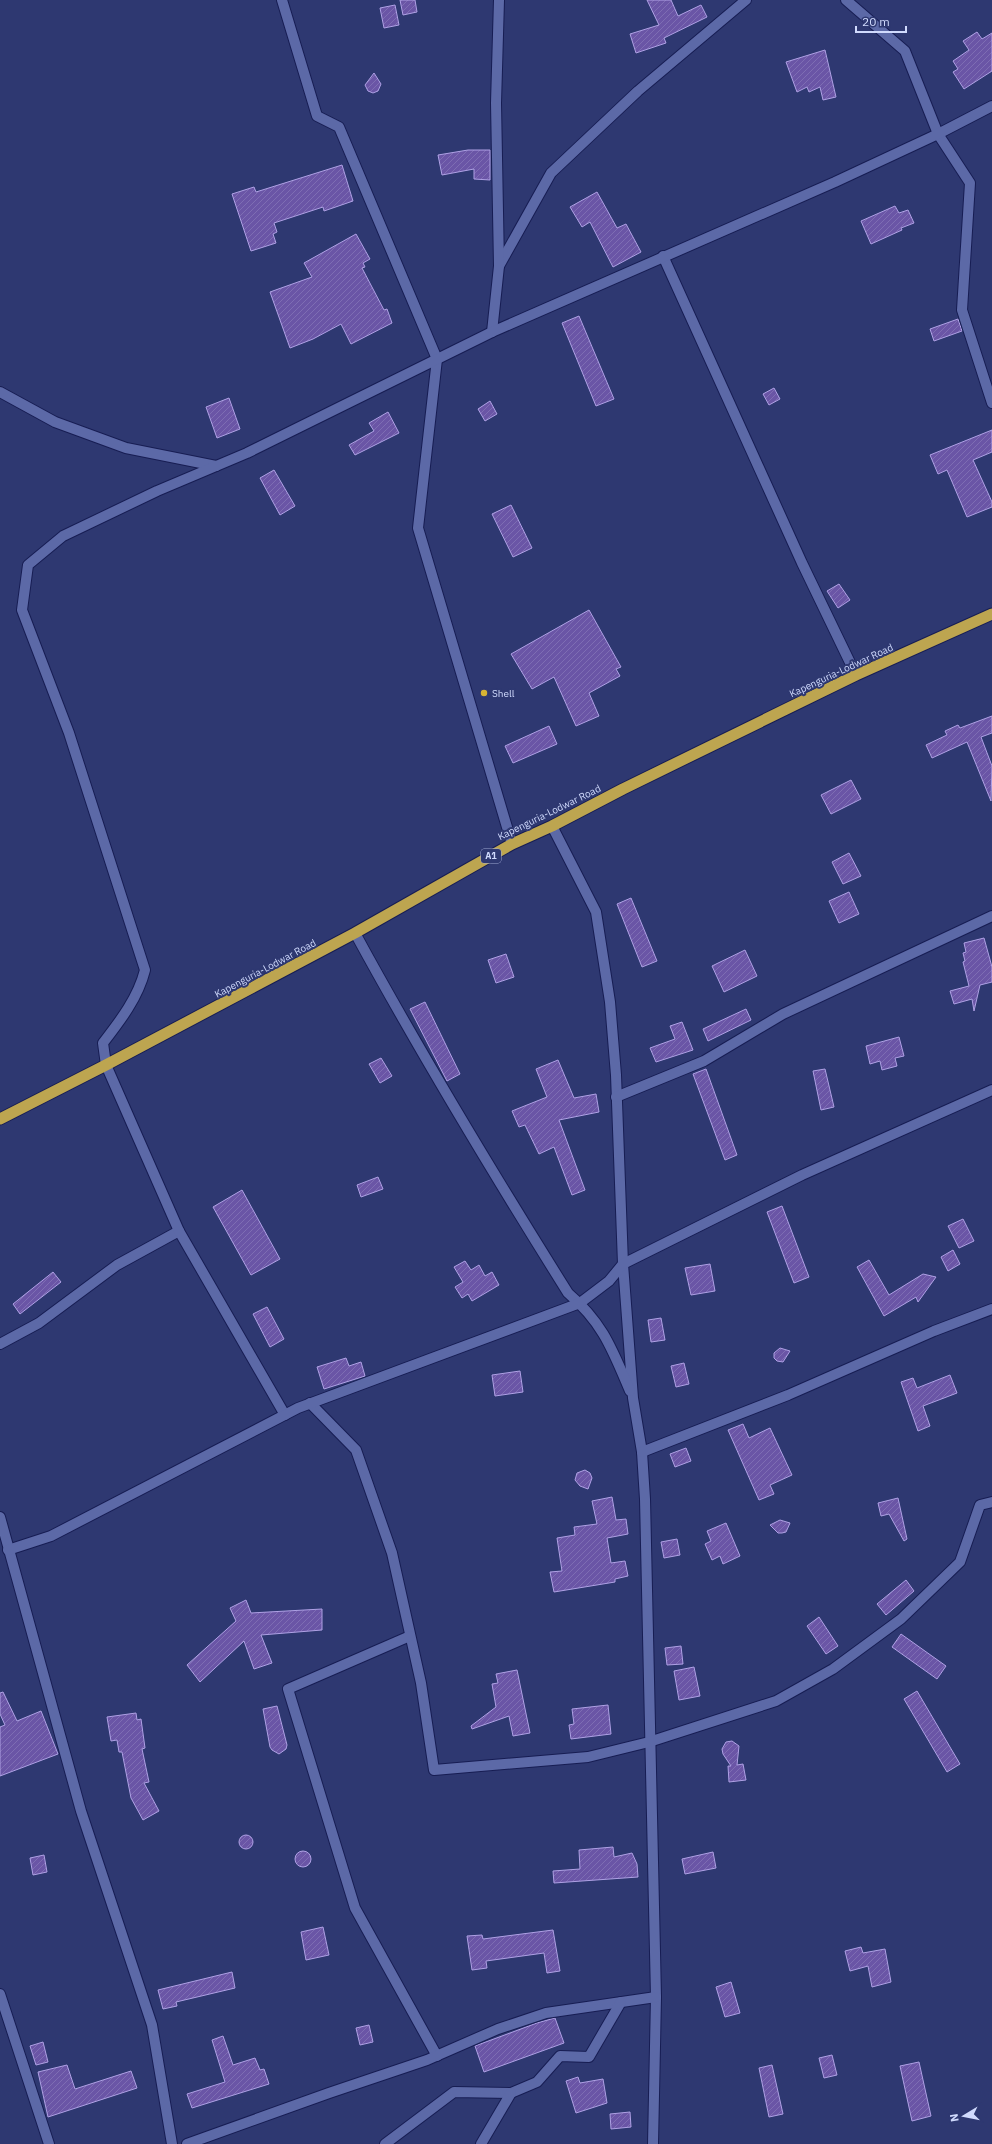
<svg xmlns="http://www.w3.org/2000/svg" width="992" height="2144" viewBox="0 0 992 2144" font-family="'IBM Plex Sans',sans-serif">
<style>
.building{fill:url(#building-hatch);stroke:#afa1e5}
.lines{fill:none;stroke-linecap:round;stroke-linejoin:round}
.minor-casing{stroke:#171d53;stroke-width:12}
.trunk-casing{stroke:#171d53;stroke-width:13}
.minor{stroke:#5c69a7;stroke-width:10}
.trunk{stroke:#bda550;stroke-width:11}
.poi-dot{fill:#d7b434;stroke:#2e3871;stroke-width:1.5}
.labels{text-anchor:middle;stroke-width:4;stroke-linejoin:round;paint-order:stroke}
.shield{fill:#2e3871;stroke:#9fa9d3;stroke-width:1}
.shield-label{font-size:9px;font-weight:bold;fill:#d0dafd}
.street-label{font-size:10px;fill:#d0dafd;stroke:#2e3871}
.poi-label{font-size:10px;fill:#d0dafd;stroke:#2e3871;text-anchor:start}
</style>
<defs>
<pattern id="building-hatch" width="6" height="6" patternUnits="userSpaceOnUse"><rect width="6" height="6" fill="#6a55a6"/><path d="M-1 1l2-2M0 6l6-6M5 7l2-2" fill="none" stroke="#7e6db3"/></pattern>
</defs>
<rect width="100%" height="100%" fill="#2e3871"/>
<!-- building -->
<g class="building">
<path d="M400,0H415L417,12L403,15Z"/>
<path d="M647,0H671L678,16L701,5L707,17L664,38L666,43L636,53L630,34L659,25Z"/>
<path d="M395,5L399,25L384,28L380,8Z"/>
<path d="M977,32L982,39L992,33V71L964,89L953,72L958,69L953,61L969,50L963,41Z"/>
<path d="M825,50L836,97L823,100L820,87L809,92L807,87L797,92L786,62Z"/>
<path d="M374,73L381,84L378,91L373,93L368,91L365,85Z"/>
<path d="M468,150H490V180L474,179V169L442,175L438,155Z"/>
<path d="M342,165L353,201L324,211L323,207L274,223L277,232L273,234L276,243L251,251L232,194L254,187L256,192Z"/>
<path d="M597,192L617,228L626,224L641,252L613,267L590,222L582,227L570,207Z"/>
<path d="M895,206L899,213L908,210L914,223L901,228L902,230L871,244L861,221Z"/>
<path d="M356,234L370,259L363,263L365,267L362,268L384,310L387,309L392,323L351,344L341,324L313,339L290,348L270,292L312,277L304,263Z"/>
<path d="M579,316L614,399L596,406L562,323Z"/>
<path d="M958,319L962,331L934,341L930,329Z"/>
<path d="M774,388L780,399L769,405L763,394Z"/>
<path d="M229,398L240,429L217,438L206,407Z"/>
<path d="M490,401L497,414L485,421L478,409Z"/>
<path d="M388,412L399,433L355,455L349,445L374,431L369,423Z"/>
<path d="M992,430V452L973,460L992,502V507L967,517L947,470L938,474L930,455Z"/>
<path d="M274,470L295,506L280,515L260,478Z"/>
<path d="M511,505L532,548L513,557L492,514Z"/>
<path d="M839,584L850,600L838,608L827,591Z"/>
<path d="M589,610L621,667L616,669L620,676L589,693L599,716L576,726L554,677L532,689L511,654Z"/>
<path d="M992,716V733L981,737L992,766L991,801L967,742L932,758L926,745L947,735L945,731L958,725L960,728Z"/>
<path d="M549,726L557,744L513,763L505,746Z"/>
<path d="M851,780L861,799L831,814L821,795Z"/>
<path d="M849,853L861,876L843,884L832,862Z"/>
<path d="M849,892L859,914L839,923L829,901Z"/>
<path d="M631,898L657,961L642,967L617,904Z"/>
<path d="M984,938L992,967V982L980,985L974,1011L972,999L954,1004L950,991L969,986L963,962L965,961L963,953L966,952L964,943Z"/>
<path d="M745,950L757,976L724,992L712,966Z"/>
<path d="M506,954L514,977L496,983L488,960Z"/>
<path d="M425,1002L460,1074L447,1081L410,1009Z"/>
<path d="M746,1009L751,1020L708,1041L703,1029Z"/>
<path d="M682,1022L693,1050L656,1062L650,1048L675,1039L670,1026Z"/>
<path d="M899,1037L904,1056L895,1058L897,1066L882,1070L880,1061L870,1064L866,1046Z"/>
<path d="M381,1058L392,1076L380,1083L369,1064Z"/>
<path d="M558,1060L574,1098L596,1094L599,1112L559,1120L585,1190L572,1195L554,1147L539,1154L525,1125L519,1127L512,1111L547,1097L536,1069Z"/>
<path d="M706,1069L737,1155L725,1160L693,1074Z"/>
<path d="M825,1069L834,1107L821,1110L813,1071Z"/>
<path d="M378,1177L383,1189L361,1197L357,1185Z"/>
<path d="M242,1190L280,1259L251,1275L213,1207Z"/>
<path d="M782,1206L809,1277L794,1283L767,1212Z"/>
<path d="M963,1219L974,1241L959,1248L948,1226Z"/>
<path d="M953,1250L960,1264L948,1271L941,1257Z"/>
<path d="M869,1260L889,1295L923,1274L936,1277L918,1302L916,1297L884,1316L857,1267Z"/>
<path d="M465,1261L471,1270L479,1265L485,1276L492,1272L499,1285L472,1301L468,1294L462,1298L455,1287L463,1282L454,1267Z"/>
<path d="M710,1264L715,1291L691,1295L685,1268Z"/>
<path d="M53,1272L61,1282L20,1314L13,1304Z"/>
<path d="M267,1307L284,1339L270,1347L253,1314Z"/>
<path d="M661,1318L665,1340L651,1342L648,1320Z"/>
<path d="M780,1348L790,1351L783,1362L777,1361L774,1358V1353Z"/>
<path d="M346,1358L349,1366L361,1362L365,1376L324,1389L317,1367Z"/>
<path d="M684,1363L689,1384L676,1387L671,1366Z"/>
<path d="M520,1371L523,1392L495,1396L492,1375Z"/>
<path d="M950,1375L957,1393L923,1406L930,1426L918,1431L901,1382L913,1378L917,1388Z"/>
<path d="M743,1424L749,1438L770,1428L792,1475L770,1485L774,1494L759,1500L728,1430Z"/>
<path d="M686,1448L691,1461L675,1467L670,1454Z"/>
<path d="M585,1470L590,1473L592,1478L588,1489L580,1486L575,1480L577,1473Z"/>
<path d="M612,1497L616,1520L626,1519L628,1534L607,1538L611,1563L625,1561L628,1576L615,1579V1582L554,1592L550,1572L562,1571L557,1538L575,1535L574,1527L597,1524L592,1501Z"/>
<path d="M898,1498L907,1539L904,1541L889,1514L881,1516L878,1503Z"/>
<path d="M780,1520L790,1523L786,1532L782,1533H778L770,1525Z"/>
<path d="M726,1523L740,1556L723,1564L720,1556L712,1560L705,1544L711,1541L707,1531Z"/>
<path d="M677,1539L680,1555L664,1558L661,1542Z"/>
<path d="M906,1580L914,1591L886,1615L877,1604Z"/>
<path d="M246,1600L251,1613L322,1609V1630L261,1635L272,1663L254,1669L244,1641L200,1682L187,1665L236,1621L230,1608Z"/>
<path d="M819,1617L838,1646L826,1654L807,1626Z"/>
<path d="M901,1634L946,1666L937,1679L892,1647Z"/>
<path d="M681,1646L683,1664L667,1665L665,1648Z"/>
<path d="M694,1667L700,1696L679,1700L674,1671Z"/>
<path d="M517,1670L530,1733L513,1736L509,1716L472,1729L471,1726L496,1707L492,1684L498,1683L496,1674Z"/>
<path d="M917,1691L960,1764L947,1772L904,1699Z"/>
<path d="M3,1692L17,1721L41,1711L58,1754L0,1776V1727L5,1725L0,1714V1693Z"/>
<path d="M608,1705L611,1734L571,1739L569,1725L574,1724L572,1709Z"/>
<path d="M277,1706L287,1745L286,1749L279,1754L272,1750L270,1747L263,1709Z"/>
<path d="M136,1713L137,1720L141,1719L145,1748L142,1749L149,1782L144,1783L159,1811L143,1820L131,1798L122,1752H119L117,1740L111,1741L107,1717Z"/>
<path d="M732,1741L739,1746L737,1765L743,1764L746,1780L729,1782L728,1766H731L723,1754L722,1749L726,1742Z"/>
<circle cx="246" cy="1842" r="7"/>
<path d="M613,1847L614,1857L632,1853L637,1864L638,1877L554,1883L553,1871L580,1869L579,1850Z"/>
<circle cx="303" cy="1859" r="8"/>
<path d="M713,1852L716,1868L685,1874L682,1859Z"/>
<path d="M44,1855L47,1872L33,1875L30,1858Z"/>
<path d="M323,1927L329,1955L306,1960L301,1932Z"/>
<path d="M553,1930L560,1971L547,1973L544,1953L486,1961L487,1968L472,1970L467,1936L482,1935L483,1939Z"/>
<path d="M861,1947L863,1953L885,1949L891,1982L872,1987L868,1966L850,1971L845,1951Z"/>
<path d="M232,1972L235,1988L176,2002L177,2006L163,2009L158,1990Z"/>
<path d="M731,1982L740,2013L725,2017L716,1987Z"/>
<path d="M555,2018L564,2043L484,2072L475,2046L537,2023Z"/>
<path d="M369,2025L373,2042L360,2045L356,2028Z"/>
<path d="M223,2036L233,2065L255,2058L260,2070L264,2069L269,2084L192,2108L187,2094L225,2082L212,2040Z"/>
<path d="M43,2042L48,2062L36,2065L30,2046Z"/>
<path d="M832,2055L837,2075L824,2078L819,2058Z"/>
<path d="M919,2062L931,2116L912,2121L900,2066Z"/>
<path d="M67,2065L75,2089L131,2071L137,2088L48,2117L38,2072Z"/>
<path d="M772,2065L783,2114L769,2117L759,2068Z"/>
<path d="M578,2077L580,2083L603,2079L607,2103L576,2113L566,2081Z"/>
<path d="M630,2112L631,2127L611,2129L610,2114Z"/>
</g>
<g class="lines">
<defs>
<g id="minor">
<path d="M282,0L317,116L339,127L437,359L418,528L512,844"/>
<path d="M846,0L905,51L938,134L970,183L962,310L992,403"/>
<path d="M663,256L802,563L856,675"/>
<path d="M499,266L551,173L638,91L746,0"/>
<path d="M492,332L499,266L496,103L499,0"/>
<path d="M0,392L55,422L126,448L216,466"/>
<path d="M552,826L596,912L610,1002L616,1075L623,1264L633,1398L642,1452L645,1499L656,1997L653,2144"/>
<path d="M355,933C422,1056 494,1175 568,1293C603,1323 612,1349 630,1391"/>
<path d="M616,1097L704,1061L783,1014L992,916"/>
<path d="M0,1344L39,1323L117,1265L179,1231"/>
<path d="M310,1403L356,1450L392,1553L421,1683L434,1770L588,1757L649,1742L776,1701L833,1669L901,1619L960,1562L980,1505L992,1502"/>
<path d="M285,1415L179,1231L106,1065L103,1043C120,1021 138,998 145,970L69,733L22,610L28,565L63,536L157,491L247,453L492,332L835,182L938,134L992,106"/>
<path d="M642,1452L788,1395L934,1331L992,1309"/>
<path d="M0,1517L81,1811L152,2025L172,2144"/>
<path d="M8,1550L51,1536L298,1408L580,1303L609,1281L623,1264L802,1175L992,1090"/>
<path d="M410,1636L288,1689L355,1908L437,2056"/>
<path d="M0,1994L49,2144"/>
<path d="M187,2144L329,2093L427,2060L498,2029L546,2013L656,1997"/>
<path d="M385,2144L454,2092L511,2093L537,2082L560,2056L589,2057L621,2002"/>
<path d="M481,2144L511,2093"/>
</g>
<path id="trunk" d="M0,1119L106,1065L355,933L512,844L552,826L623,789L856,675L992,614"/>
</defs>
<!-- minor casing -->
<use href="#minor" class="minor-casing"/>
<!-- trunk casing -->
<use href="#trunk" class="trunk-casing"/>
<!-- minor -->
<use href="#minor" class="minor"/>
<!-- trunk -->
<use href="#trunk" class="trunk"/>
</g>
<!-- markers -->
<circle class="poi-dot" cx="484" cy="693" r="4"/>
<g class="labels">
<!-- shield labels -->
<rect class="shield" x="481" y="849" width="20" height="14" rx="3"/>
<g class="shield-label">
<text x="491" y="859">A1</text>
</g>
<!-- street labels -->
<g class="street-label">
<text transform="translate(841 670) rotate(-25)" y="4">Kapenguria-Lodwar Road</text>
<text transform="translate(549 812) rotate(-26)" y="4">Kapenguria-Lodwar Road</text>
<text transform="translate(265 968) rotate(-28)" y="4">Kapenguria-Lodwar Road</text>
</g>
<!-- poi labels -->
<g class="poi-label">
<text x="492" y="697">Shell</text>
</g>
</g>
<!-- north arrow -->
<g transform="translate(964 2116) rotate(260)" stroke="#2e3871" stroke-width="3" paint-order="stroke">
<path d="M0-3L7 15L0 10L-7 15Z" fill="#d0dafd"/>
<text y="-6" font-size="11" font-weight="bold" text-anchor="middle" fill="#d0dafd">N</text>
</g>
<!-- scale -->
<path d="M856 26v6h50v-6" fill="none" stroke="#d0dafd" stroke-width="2"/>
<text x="862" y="26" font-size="12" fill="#d0dafd" stroke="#2e3871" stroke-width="3" paint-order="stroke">20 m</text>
</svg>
